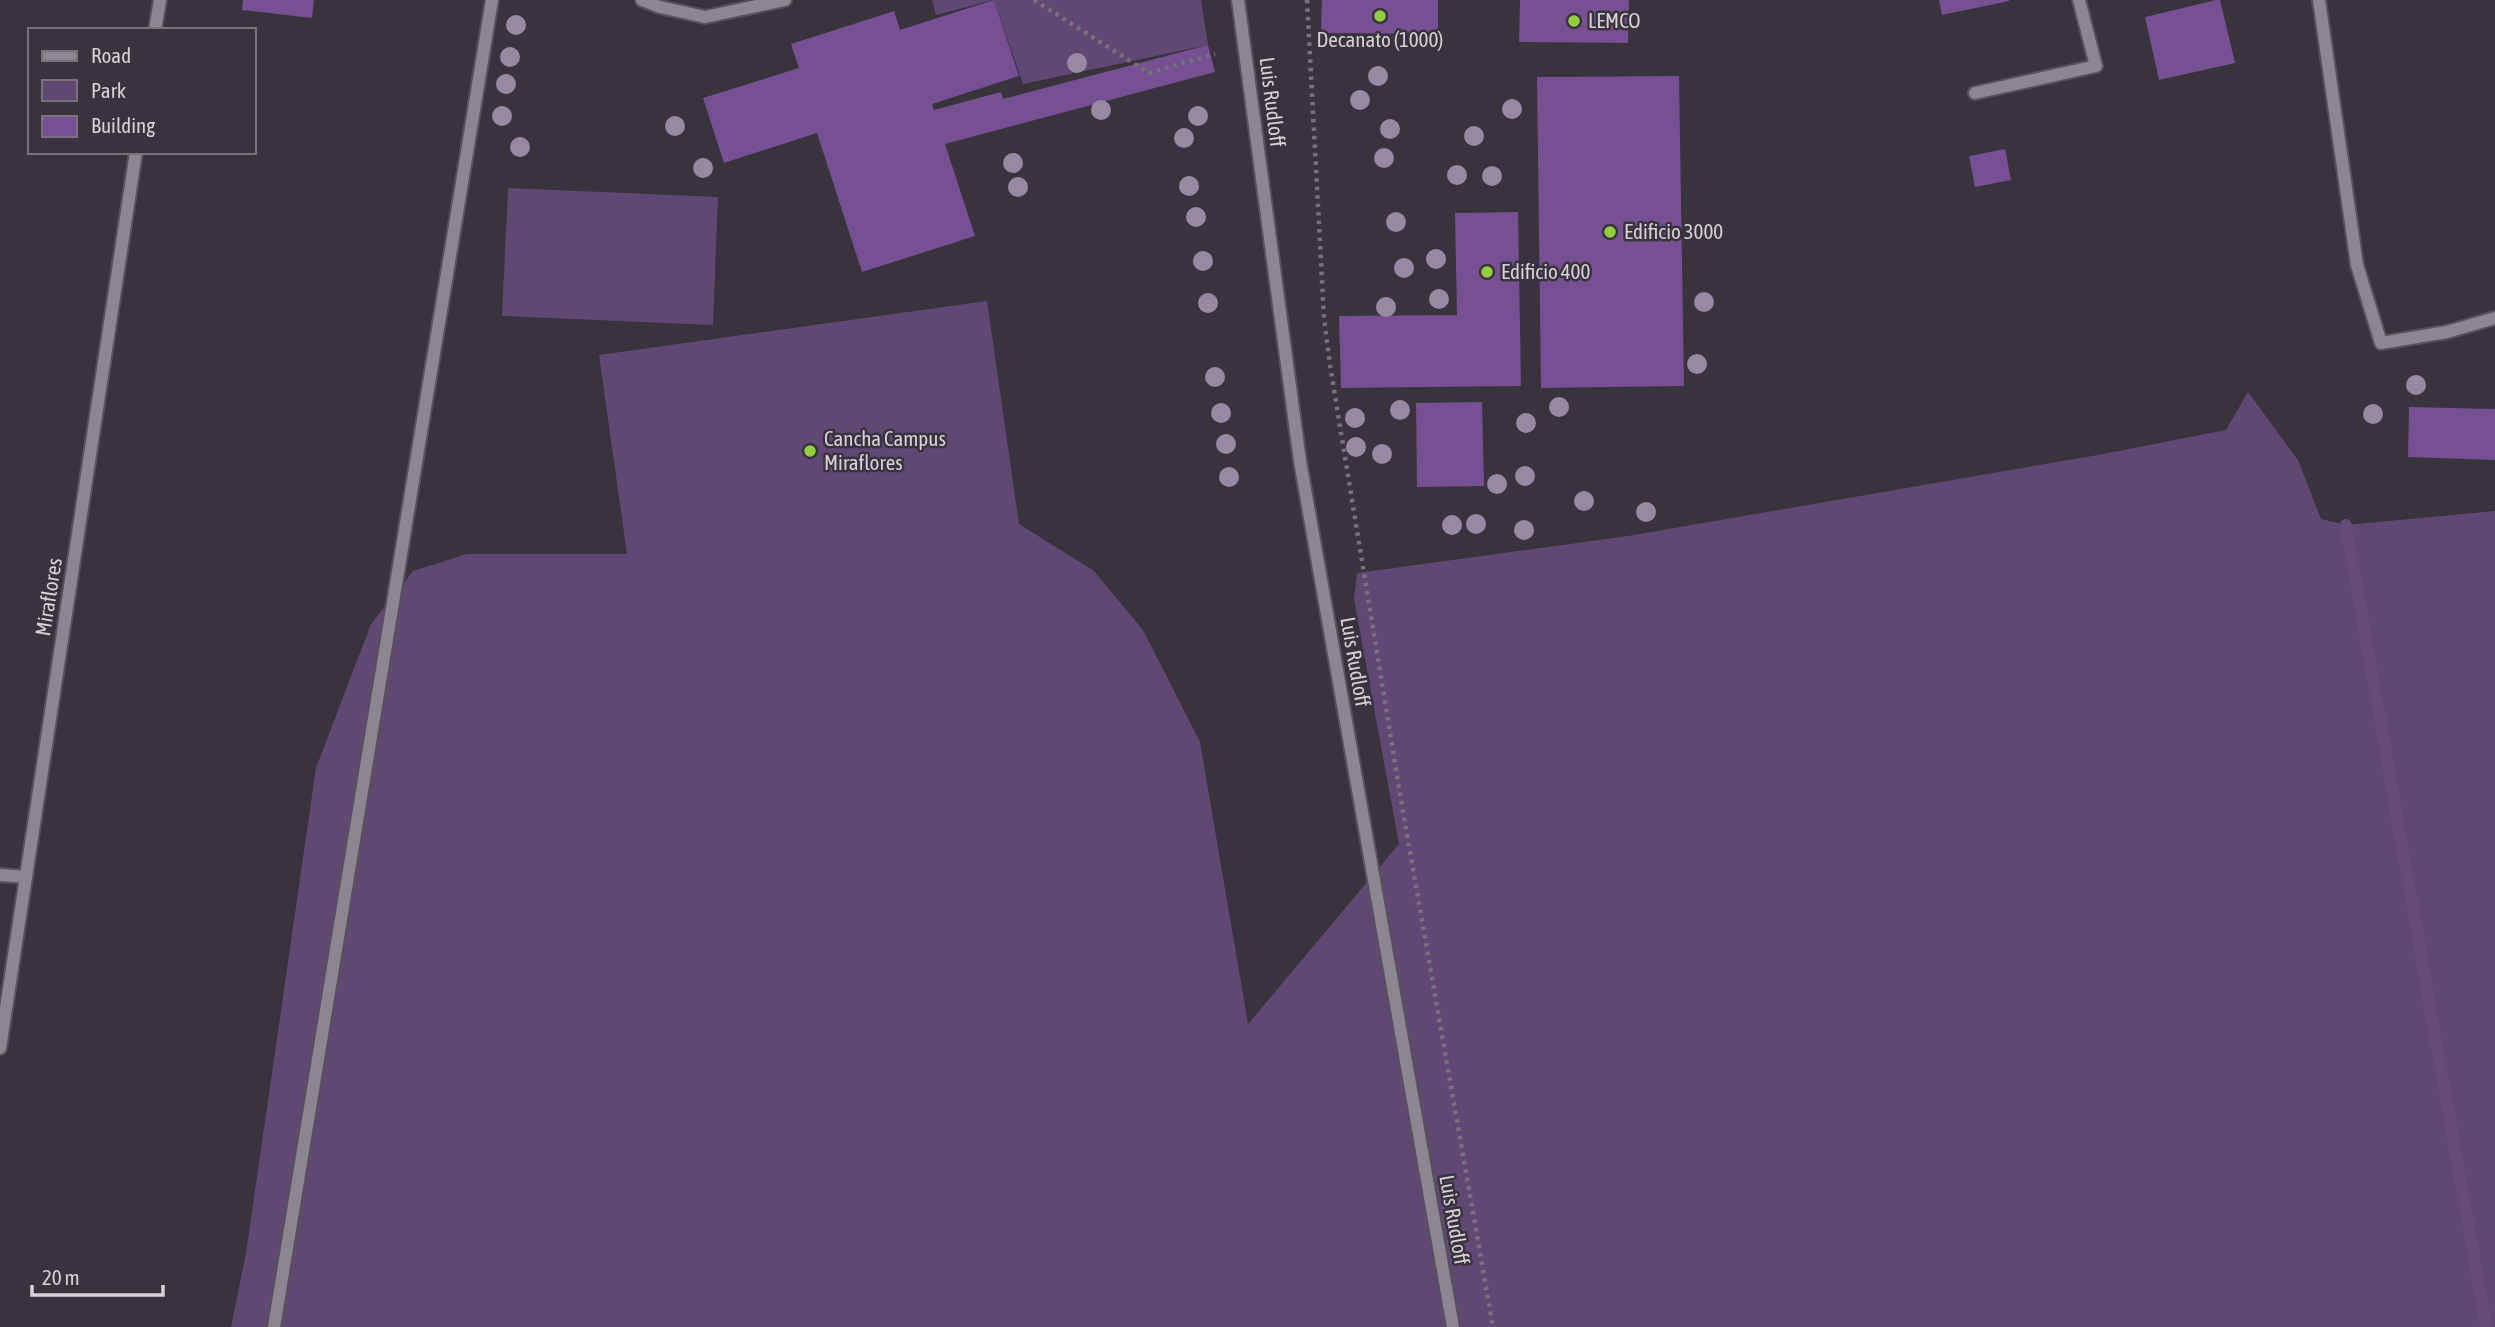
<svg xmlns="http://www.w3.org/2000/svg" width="2495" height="1327" viewBox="0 0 2495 1327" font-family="'Asap Condensed',sans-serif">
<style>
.green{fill:#604874}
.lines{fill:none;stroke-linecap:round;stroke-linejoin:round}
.stream{stroke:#664a77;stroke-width:12}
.building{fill:#765092}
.minor-casing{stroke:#56525a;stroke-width:16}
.path{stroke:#76727b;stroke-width:4.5;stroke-dasharray:3.5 5;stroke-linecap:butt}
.minor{stroke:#8c8691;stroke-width:12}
.tree{fill:#9789a3}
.poi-dot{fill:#92cd3e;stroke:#38333d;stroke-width:2.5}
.labels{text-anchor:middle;stroke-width:5;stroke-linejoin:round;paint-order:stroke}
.poi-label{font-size:21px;fill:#d5d2d8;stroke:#38333d;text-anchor:start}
.street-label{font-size:21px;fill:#d5d2d8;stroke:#38333d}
</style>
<rect width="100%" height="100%" fill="#38333d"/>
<!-- green -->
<g class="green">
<path d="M932,0H993L936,15Z"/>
<path d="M994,0H1201L1208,45L1023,84Z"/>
<path d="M508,188L718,197L713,325L502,316Z"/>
<path d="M987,301L1019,524L1094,571L1143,630L1200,742L1248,1024L1399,844L1354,599L1357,573L1628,536L2098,455L2226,430L2248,392L2298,460L2321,519L2346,525L2495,511V1327H231L246,1253L316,768L371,624L413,571L467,554H627L599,355Z"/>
</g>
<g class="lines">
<!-- stream -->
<path class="stream" d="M2346,525L2486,1327"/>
</g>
<!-- building -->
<g class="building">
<path d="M243,0H314L312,18L242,10Z"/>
<path d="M994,0L1019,76L932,104L934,110L1001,92L1003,99L1208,45L1215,72L945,144L975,236L862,272L817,133L724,163L703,98L799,68L791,44L894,11L900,30Z"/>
<path d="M1322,0H1438V34L1321,33Z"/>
<path d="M1520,0H1629L1628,43L1519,42Z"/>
<path d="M1939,0H2009V1L1942,15Z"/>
<path d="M2216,0H2220L2235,63L2159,80L2145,17Z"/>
<path d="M1679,76L1684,386L1541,388L1537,77Z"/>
<path d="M2005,149L2011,180L1975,187L1969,156Z"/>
<path d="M1518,212L1521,386L1341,388L1339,316L1457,315L1455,213Z"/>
<path d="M1482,402L1484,486L1417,487L1416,403Z"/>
<path d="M2409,407L2495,409V460L2408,457Z"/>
</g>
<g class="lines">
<defs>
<g id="minor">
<path d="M642,0L660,7L705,17L785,0"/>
<path d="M1238,0L1300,461L1453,1327"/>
<path d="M2319,0L2357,265L2381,343L2447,332L2495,318"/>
<path d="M155,30L160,0"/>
<path d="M1975,93L2096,66L2079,0"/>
<path d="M0,875L26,877"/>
<path d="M0,1048L136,152"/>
<path d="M274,1327L492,0"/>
</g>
</defs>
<!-- minor casing -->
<use href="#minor" class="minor-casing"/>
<!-- path -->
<g class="path">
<path d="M1034,0L1149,73L1215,54"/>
<path d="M1307,0L1324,318L1330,365L1402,806L1493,1327"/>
</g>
<!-- minor -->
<use href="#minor" class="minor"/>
</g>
<!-- trees -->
<g class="tree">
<circle cx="516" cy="25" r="10"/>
<circle cx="510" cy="57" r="10"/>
<circle cx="1077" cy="63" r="10"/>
<circle cx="1378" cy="76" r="10"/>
<circle cx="506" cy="84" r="10"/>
<circle cx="1360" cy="100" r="10"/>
<circle cx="1512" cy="109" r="10"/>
<circle cx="1101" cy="110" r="10"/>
<circle cx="502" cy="116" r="10"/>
<circle cx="1198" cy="116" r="10"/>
<circle cx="675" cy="126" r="10"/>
<circle cx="1390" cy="129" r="10"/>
<circle cx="1474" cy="136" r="10"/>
<circle cx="1184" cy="138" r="10"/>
<circle cx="520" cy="147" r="10"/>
<circle cx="1384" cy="158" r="10"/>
<circle cx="1013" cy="163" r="10"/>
<circle cx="703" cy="168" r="10"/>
<circle cx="1457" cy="175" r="10"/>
<circle cx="1492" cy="176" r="10"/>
<circle cx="1189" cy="186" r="10"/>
<circle cx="1018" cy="187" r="10"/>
<circle cx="1196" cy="217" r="10"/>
<circle cx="1396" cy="222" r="10"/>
<circle cx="1436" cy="259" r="10"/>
<circle cx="1203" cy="261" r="10"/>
<circle cx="1404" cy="268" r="10"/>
<circle cx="1439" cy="299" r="10"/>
<circle cx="1704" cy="302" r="10"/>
<circle cx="1208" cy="303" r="10"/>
<circle cx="1386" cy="307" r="10"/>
<circle cx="1697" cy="364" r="10"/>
<circle cx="1215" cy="377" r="10"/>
<circle cx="2416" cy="385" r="10"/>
<circle cx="1559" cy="407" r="10"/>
<circle cx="1400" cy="410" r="10"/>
<circle cx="1221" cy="413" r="10"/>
<circle cx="2373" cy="414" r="10"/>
<circle cx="1355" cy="418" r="10"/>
<circle cx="1526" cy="423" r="10"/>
<circle cx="1226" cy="444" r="10"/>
<circle cx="1356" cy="447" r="10"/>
<circle cx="1382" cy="454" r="10"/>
<circle cx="1525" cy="476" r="10"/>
<circle cx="1229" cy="477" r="10"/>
<circle cx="1497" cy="484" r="10"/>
<circle cx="1584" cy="501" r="10"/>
<circle cx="1646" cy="512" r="10"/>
<circle cx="1476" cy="524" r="10"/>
<circle cx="1452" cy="525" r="10"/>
<circle cx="1524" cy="530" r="10"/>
</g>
<!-- markers -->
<g class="poi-dot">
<circle cx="1380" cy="16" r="7"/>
<circle cx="1574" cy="21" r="7"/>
<circle cx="1610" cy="232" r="7"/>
<circle cx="1487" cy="272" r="7"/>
<circle cx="810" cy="451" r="7"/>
</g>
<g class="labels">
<!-- poi labels -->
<g class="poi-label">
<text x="1588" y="28">LEMCO</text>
<text x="1380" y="47" text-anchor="middle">Decanato (1000)</text>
<text x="1624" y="239">Edificio 3000</text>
<text x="1501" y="279">Edificio 400</text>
<text x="824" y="446">Cancha Campus<tspan x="824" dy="24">Miraflores</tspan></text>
</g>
<!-- street labels -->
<g class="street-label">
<text transform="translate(1272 102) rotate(83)" y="7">Luis Rudloff</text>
<text transform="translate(49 597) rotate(-81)" y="7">Miraflores</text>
<text transform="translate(1355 662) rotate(80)" y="7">Luis Rudloff</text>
<text transform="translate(1454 1220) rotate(80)" y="7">Luis Rudloff</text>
</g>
</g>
<!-- legend -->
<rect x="28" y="28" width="228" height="126" fill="#38333d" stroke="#77737b" stroke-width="2"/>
<rect x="42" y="51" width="35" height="10" fill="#8c8691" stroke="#77737b" stroke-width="2"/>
<text x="91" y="63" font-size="21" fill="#d5d2d8">Road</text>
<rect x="42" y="80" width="35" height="21" fill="#604874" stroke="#77737b" stroke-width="2"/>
<text x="91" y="98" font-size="21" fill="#d5d2d8">Park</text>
<rect x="42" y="116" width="35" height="21" fill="#765092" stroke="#77737b" stroke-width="2"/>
<text x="91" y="133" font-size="21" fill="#d5d2d8">Building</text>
<!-- scale -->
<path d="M32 1285v10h131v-10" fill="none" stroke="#d5d2d8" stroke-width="3.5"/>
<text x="42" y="1285" font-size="21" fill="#d5d2d8" stroke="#38333d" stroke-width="5" paint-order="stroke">20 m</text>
</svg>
